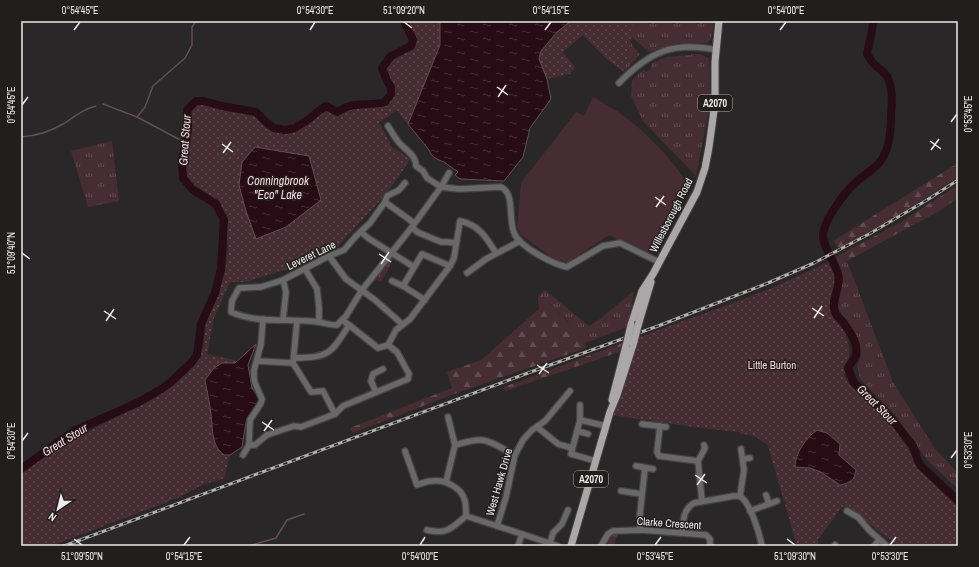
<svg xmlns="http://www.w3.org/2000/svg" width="979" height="567" viewBox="0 0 979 567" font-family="'Archivo Narrow',sans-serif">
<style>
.grass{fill:url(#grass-tufts)}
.forest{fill:url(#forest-firs)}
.park{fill:url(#park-dots)}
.garden{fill:#462d34}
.water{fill:url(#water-ripples);stroke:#624e55}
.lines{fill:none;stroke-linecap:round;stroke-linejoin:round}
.stream{stroke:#624e55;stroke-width:1.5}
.river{stroke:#270b15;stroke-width:8}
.minor-casing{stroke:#454243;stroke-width:8}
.major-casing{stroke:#454243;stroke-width:9}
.minor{stroke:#696868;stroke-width:5.5}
.major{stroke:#aba7a8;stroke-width:7}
.rail-casing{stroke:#b2b0b1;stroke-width:3}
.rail{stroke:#211e1e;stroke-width:1.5;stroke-dasharray:4.5;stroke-linecap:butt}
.major-bridge-casing{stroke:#454243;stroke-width:9;stroke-linecap:butt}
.major-bridge{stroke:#aba7a8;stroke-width:7}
.ticks{fill:none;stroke:#eceaeb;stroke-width:1.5}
.labels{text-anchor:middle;stroke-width:3;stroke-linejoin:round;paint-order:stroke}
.shield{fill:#211e1e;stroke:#afadae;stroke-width:1}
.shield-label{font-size:10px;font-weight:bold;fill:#eceaeb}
.street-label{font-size:11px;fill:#eceaeb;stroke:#211e1e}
.park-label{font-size:11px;fill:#f7cfd9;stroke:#211e1e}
.water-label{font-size:12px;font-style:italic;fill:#fcd3de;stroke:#211e1e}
.neatline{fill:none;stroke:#eceaeb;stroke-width:1.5}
.ticks-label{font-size:10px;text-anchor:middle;fill:#eceaeb}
</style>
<defs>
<pattern id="grass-tufts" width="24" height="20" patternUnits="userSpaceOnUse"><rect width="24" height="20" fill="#462d34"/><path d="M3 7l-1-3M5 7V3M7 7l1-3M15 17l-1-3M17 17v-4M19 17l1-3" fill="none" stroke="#614c52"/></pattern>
<pattern id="forest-firs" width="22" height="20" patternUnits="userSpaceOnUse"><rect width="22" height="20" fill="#462d34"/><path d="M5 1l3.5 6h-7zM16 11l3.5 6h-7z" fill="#614c52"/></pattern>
<pattern id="park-dots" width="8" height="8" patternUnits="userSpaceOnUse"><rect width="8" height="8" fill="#462d34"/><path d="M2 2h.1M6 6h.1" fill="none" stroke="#614c52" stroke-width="1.8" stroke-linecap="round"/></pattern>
<pattern id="water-ripples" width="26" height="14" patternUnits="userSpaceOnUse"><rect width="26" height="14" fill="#270b15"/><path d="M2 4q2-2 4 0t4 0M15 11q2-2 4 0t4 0" fill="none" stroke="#462f37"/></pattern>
</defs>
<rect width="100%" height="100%" fill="#2a2728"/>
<!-- grass -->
<g class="grass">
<path d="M632,21H714L711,39L707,43H678L649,52L632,37Z"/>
<path d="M631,43L640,54L624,72Z"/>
<path d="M699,54L709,58L710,104L696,176L643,121L631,96L632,80L644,69L646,72L651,69V64L666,57Z"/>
<path d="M112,141L119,201L88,207L71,151Z"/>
<path d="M843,253L847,261L893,382L935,449L958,473V489L927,460L895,415L860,379L857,366L861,355L856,337L838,308L842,272L836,257Z"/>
<path d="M392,256L395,257C389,265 387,275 380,282L376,279L377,278L382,269H384L389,262V259Z"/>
<path d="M545,290L589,326L600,319L631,293L634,292L627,327L585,343L568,322L540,294Z"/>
<path d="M613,534H618C615,538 616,542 614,546H603L607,538Z"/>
</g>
<!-- forest -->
<g class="forest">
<path d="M958,163V177L897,216L839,248L833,241Z"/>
<path d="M958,185V198L941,210L847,261L843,253L901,222Z"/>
<path d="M540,294L581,336L585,343L586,348L454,394L353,433L350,428L452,388L447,372L481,360L539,309L538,297Z"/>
<path d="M622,343L619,352L616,353L505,391L504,387Z"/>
</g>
<!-- park -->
<g class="park">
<path d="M407,21H632V37L624,72L608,60L583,35L563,52L575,67L570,74L547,79L551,99L530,128L523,157L504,181L460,179L455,175L458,172C453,169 449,165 444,162C437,159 432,158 429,150L397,111L379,122L392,147L410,159C390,194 359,222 333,252L327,253L317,260L246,282H230L214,318L207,354L234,360L248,365L252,388L260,400L246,422L242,447L230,455L224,479L204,484L180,497L51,546H21V474L59,446L151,400L172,386L187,373L203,348L207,316L225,270L228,250L226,225L220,202C204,193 183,184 184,163C184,152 191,141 192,130C194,116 187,119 196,104L251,114L273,130L285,133L293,130L324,110C330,110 334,115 340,115L349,107H374L383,105L393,94L391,82L385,74V67C394,57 408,54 415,43Z"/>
<path d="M829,262L835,274L831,313L845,331L850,351L844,375L848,383L892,425L907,447L917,466L958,504V546H898L850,509L842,507L818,539V546H797L768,446C760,439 753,434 741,434L739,432L701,428L612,415L629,372L639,337L744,299L779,285Z"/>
</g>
<!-- garden -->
<path class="garden" d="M593,97C603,103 613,108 622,115C648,133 669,157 687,182L649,253L609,235L568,262L557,261L520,234L517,227L521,183L576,112L584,116Z"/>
<!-- water -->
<g class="water">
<path d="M440,21H571L557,32L541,51L539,59L547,79L551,99L530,128L523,157L504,181L460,179L455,175L458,172C453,169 449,165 444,162C437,159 432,158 429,150L408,124L440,45Z"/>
<path d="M255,147L309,156L321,200L286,227L256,239L245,208L239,185L242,162Z"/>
<path d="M256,344L248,365L252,388L260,400L246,422L242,447L230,455H224C211,445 213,430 211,415C210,403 207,392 205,380L214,368L222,363H235Z"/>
<path d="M817,430L827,433L840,444L839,455L856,470C855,480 850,483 840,485L821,472L810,468L795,467C795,453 806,438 817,430Z"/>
</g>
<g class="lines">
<!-- stream -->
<g class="stream">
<path d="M103,104L137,117"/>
<path d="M21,137C35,136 51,131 63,124C75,117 82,109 96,106"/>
<path d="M186,143L137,117L145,107L153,86L185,58L192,45V27L196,21"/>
<path d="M21,462L24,466"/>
<path d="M248,546L276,538L287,520L304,514"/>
</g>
<!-- river -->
<g class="river">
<path d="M873,21L872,31L867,54C869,57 871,61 874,64C878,69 883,70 887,76C893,88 892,103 891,115C891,130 890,147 882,159C875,170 864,174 855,183C844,193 825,219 823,234C822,246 835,262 838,274C842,286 830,300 835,312C836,316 840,319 843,322C849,331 859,343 856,355C855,359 850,364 848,368L854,383L891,418L913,446L918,461L921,466L958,501"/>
<path d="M21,469L74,431L139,402L160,390L171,382L192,362L197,355L201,324L215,293L221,269L224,220L216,204L192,189L183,178L182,160L186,143L188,127L187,110L196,101H204L222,106L256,112L268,124L274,128L285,130L295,128L309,119L316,113L326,106L337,112C355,100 366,107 385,102L391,94V87L387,81L382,68L391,56L411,46L413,40L404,21"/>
</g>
<defs>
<g id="minor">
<path d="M619,83C649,52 673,41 716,50"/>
<path d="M388,126C391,131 394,136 397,140C404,150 416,154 416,166L423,171L427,178L441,187L449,173"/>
<path d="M405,183L399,190L387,196L385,202L370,223L356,236L344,250L329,256L283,280L261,287L239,288L232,301L231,312C258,324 289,318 318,322C325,323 330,325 337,325L346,316L362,290L412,227L441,187L459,189L501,187C516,194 507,220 515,235C522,248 553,264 567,267L603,246L620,243L659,262"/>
<path d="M385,202L414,223"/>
<path d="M412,227L417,232L441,242H447L456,243"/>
<path d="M361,232L368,238L414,267"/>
<path d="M329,256L346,279L375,300L402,324"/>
<path d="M305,269L317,289L319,307V322"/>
<path d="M467,273L486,259L520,241"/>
<path d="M392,281L403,286"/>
<path d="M425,300L403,286L422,254L450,266"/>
<path d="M283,319L286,292L283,280"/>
<path d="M297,321L293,363L311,392L323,391L335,414"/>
<path d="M349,325L378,348L388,345"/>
<path d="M388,345L396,330L410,319L450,266L454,258L460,221C479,225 486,237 496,253"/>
<path d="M294,358C329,357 330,355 349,325L342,320"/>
<path d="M257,361L293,363"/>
<path d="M376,392L371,381L373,374L383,369"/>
<path d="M580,405V420L571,454L596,461"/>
<path d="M448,417L455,445"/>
<path d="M580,420L606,426"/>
<path d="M642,424L666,427"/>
<path d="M660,426L657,452L659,456L698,461"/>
<path d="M537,427L558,444L572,448"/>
<path d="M577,431L588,434"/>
<path d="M249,445H255L267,435L294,426L301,427L335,414L343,406L408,379L409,374L397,352L388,345"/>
<path d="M405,451L417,485C422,483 427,481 432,481C445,479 462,488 465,501C466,505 466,511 466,516"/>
<path d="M243,455L249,445L250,420L261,403L262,399L255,383L254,378V370L261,344L263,319"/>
<path d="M743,459L750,458"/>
<path d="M636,466L653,469"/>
<path d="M446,482L455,445C463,443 471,440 480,440C491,440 504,450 515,455"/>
<path d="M621,491L642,494"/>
<path d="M766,495L769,504"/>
<path d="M740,496L744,470L741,449"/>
<path d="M702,501L698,461L705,448L704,445"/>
<path d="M750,511L777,501"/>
<path d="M847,511L858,517L869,530L887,546"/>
<path d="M466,516L522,534L558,546"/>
<path d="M497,526L506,497L515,455L523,440L532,430L545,421L570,391"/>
<path d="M427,530C446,535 452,528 466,516"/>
<path d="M640,530V514L645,468"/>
<path d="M682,533C684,520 682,511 694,503L734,496H740C751,504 759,532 762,546"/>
<path d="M550,543L553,533L562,524L568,510"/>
<path d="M835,545L836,546"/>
<path d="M518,546L522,534"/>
<path d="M601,546L608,534L613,531L642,530L706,535L710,539V546"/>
<path d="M874,546L879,540"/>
</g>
<g id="major">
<path d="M639,322L651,282"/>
<path d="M631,325L642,291L653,274L690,205L697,192L705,168L709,147L715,103V62L719,21"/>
<path d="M612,400L626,346"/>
<path d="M571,546L610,412L617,395L633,345"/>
</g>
</defs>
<!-- minor casing -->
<use href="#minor" class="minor-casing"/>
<!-- major casing -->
<use href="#major" class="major-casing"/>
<!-- minor -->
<use href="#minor" class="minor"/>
<!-- major -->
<use href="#major" class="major"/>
<defs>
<path id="rail" d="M64,546L528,373L658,326L768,283L814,263L869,234L927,200L958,180"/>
</defs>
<!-- rail casing -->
<use href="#rail" class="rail-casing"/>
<!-- rail -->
<use href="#rail" class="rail"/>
<defs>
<g id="major-bridge">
<path d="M633,345L639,322"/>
<path d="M626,346L631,325"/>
</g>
</defs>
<!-- major-bridge casing -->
<use href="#major-bridge" class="major-bridge-casing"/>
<!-- major-bridge -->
<use href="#major-bridge" class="major-bridge"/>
</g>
<!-- ticks -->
<path class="ticks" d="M404,22L412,28M74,30L80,22M310,30L315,22M545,30L551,22M780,30L786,22M497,87L508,95M498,97L506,85M22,105L28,97M951,122L957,114M930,141L941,149M222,144L233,152M931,150L939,139M223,153L231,142M655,197L666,205M656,207L664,196M22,253L30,259M379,254L391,262M381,264L389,252M812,308L824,316M104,311L116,319M814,318L822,306M106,321L114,309M537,365L549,373M539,374L547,363M262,422L274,430M264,431L272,420M22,441L28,433M951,458L957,450M695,475L707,483M697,485L705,474M74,539L82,545M787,539L795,545M184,545L190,537M420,545L425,537M655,545L661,537M890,545L896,537"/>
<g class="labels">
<!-- shield labels -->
<g class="shield">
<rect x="698" y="95" width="34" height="16" rx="3"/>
<rect x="574" y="471" width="34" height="16" rx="3"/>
</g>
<g class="shield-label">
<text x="715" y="107">A2070</text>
<text x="591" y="483">A2070</text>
</g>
<!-- street labels -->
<g class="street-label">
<text transform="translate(671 215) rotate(-63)" y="4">Willesborough Road</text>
<text transform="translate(311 255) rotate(-26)" y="4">Leveret Lane</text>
<text transform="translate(499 482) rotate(-74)" y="4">West Hawk Drive</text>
<text transform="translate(669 523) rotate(4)" y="4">Clarke Crescent</text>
</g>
<!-- park labels -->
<g class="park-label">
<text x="772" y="369">Little Burton</text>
</g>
<!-- water labels -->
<g class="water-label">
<text transform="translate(185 140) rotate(-86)" y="4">Great Stour</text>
<text x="278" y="185">Conningbrook<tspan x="278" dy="14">"Eco" Lake</tspan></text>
<text transform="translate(877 405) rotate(45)" y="4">Great Stour</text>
<text transform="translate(65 440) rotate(-32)" y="4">Great Stour</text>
</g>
</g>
<!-- border -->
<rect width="979" height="567" fill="none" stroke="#211e1e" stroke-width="44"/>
<!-- north arrow -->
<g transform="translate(58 509) rotate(215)" stroke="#211e1e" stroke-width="3" paint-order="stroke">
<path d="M0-3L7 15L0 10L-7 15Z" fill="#eceaeb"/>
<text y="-6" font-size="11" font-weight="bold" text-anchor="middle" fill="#eceaeb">N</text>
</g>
<rect x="22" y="22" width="935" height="523" class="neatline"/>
<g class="ticks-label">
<text x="80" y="14">0°54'45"E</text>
<text x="315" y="14">0°54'30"E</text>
<text x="404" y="14">51°09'20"N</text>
<text x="551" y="14">0°54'15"E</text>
<text x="786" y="14">0°54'00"E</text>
<text transform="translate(11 105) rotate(-90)" y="4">0°54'45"E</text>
<text transform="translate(968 114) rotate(-90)" y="4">0°53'45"E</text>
<text transform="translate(11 253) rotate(-90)" y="4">51°09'40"N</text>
<text transform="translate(11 441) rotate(-90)" y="4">0°54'30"E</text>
<text transform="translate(968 450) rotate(-90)" y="4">0°53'30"E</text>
<text x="82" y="560">51°09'50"N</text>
<text x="184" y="560">0°54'15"E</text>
<text x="420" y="560">0°54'00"E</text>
<text x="655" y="560">0°53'45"E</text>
<text x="795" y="560">51°09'30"N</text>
<text x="890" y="560">0°53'30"E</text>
</g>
</svg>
